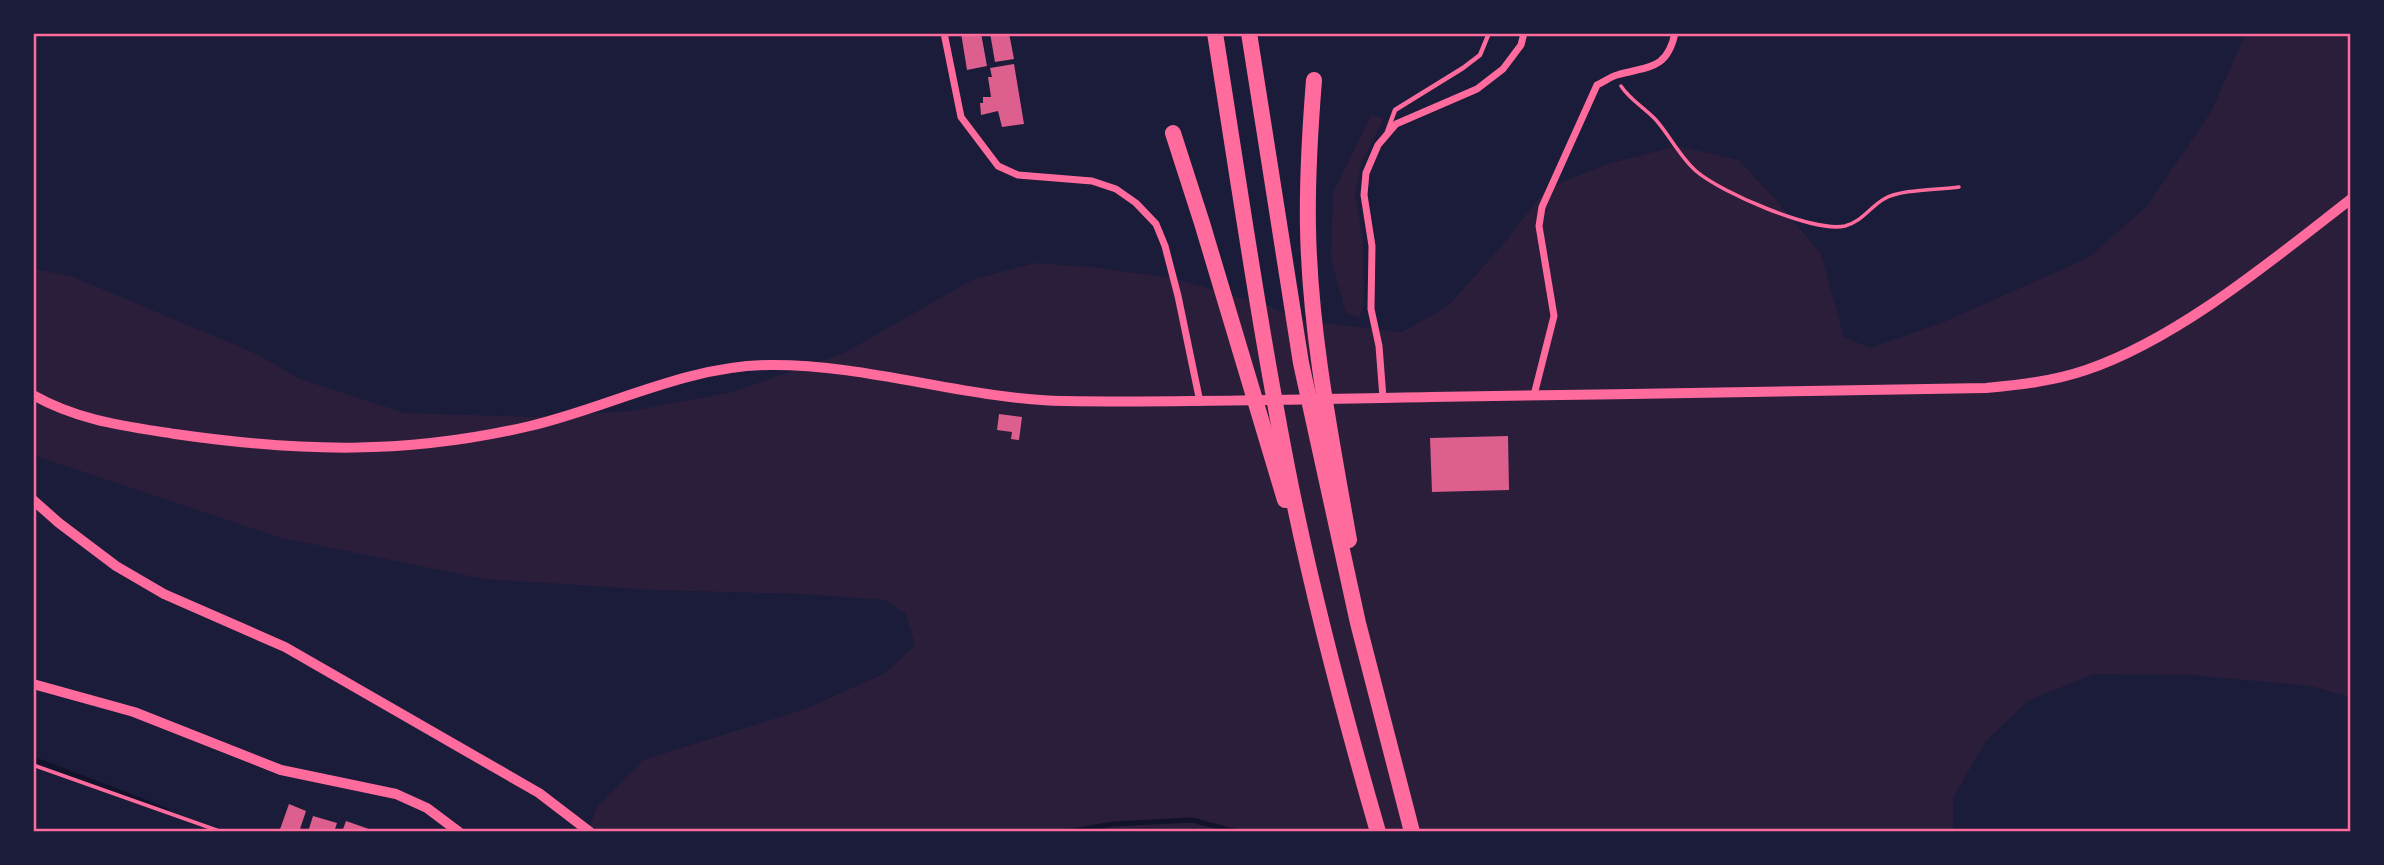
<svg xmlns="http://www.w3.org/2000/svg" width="2384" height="865" viewBox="0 0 2384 865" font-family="'Golos Text',sans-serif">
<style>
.green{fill:#2a1e3b}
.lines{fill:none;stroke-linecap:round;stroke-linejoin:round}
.stream{stroke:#12122b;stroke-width:5}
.building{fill:#dd5f8e}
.path{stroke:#ff6b9d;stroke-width:3.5}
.service{stroke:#ff6b9d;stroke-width:4.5}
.minor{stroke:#ff6b9d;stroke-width:7}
.tertiary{stroke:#ff6b9d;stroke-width:10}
.motorway{stroke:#ff6b9d;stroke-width:16}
.neatline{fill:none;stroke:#ff6b9d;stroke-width:2.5}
</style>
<rect width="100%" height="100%" fill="#1b1b3a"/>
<!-- green -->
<g class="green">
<path d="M2246,33H2351V697L2310,686L2191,675L2094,674L2028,701L1986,741L1953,798V832H588L597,807L643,760L805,709L885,673L915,645L906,614L885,600L803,594L654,590L484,579L278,537L33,455V269L71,276L259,355L300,379L405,413L533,417L632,411L732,392L844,353L974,279L1035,263L1091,267L1173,278L1265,305L1305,321L1402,332L1449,305L1505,242L1547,188L1611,163L1677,146L1739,160L1776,200L1821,254L1844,337L1870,348L1941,323L2088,258L2147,206L2211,112Z"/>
<path d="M1371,115L1384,118L1362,162L1355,192L1363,240L1364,305L1359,318L1346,313L1331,258L1333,193Z"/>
</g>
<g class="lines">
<!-- stream -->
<g class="stream">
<path d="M33,759L166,810"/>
<path d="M1065,832L1114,824L1192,820L1237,832"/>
</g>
</g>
<!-- building -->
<g class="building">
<path d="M961,33H981L987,66L967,70Z"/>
<path d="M990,33H1009L1014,59L995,62Z"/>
<path d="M1014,64L1024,124L1002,127L998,111L981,115L980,103H983V97H991L988,77H992L990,68Z"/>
<path d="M999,414L1022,417L1019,440L1011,439L1012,432L997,430Z"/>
<path d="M1508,436L1509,490L1432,492L1430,438Z"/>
<path d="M289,804L306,811L299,832H279Z"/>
<path d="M313,816L337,823L334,832H308Z"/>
<path d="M346,821L369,829L368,832H342Z"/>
</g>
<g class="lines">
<!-- path -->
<g class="path">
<path d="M1621,86C1630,100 1645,108 1656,120C1670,136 1680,157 1696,171C1720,192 1814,233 1845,226C1863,221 1870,207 1884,199C1901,189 1938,190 1959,187"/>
<path d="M33,765L222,832"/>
</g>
<!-- service -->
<path class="service" d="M1387,132L1395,110L1463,68L1480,55L1489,33"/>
<!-- minor -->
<g class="minor">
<path d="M944,33L961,117L998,166L1018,175L1092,181L1116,189L1136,203L1156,224L1165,246L1178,296L1200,402"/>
<path d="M1534,395L1554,316L1539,226L1542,207L1597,85C1604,82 1610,77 1617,75C1647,66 1667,71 1675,33"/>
<path d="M1383,398L1379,346L1371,309L1372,246L1364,195L1366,173L1378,145L1396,124L1477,89L1503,69L1521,45L1524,33"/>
</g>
<!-- tertiary -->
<g class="tertiary">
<path d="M33,395C79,421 125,426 175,434C300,452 407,455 530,426C610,407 685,366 769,365C869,364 965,399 1064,401C1186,403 1309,399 1431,397C1616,394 1801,392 1986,388C2019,385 2054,381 2086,370C2178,339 2275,258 2351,199"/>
<path d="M33,500L59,523L116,566L164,594L285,647L539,793L590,832"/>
<path d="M33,684L134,712L281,770L396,794L427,808L459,832"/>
</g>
<!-- motorway -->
<g class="motorway">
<path d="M1215,33C1238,178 1259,323 1287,467C1311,590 1343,711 1378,832"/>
<path d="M1249,33L1301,363L1358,623L1412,832"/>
<path d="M1314,80C1310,130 1307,179 1308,229C1310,333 1331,438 1349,540"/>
<path d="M1173,133L1202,223L1285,500"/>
</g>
</g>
<!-- border -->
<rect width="2384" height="865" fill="none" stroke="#1b1b3a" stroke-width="70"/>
<rect x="35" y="35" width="2314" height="795" class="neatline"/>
</svg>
